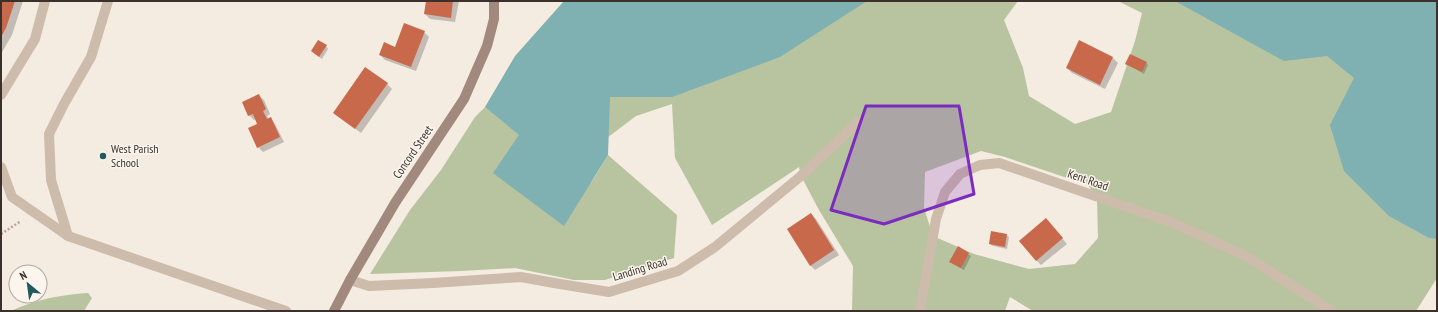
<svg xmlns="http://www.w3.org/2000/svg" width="1438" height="312" viewBox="0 0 1438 312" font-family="'PT Sans Narrow',sans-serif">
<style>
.green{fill:#b8c4a0;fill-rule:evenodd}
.water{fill:#7fb0b2}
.shadow{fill:#0003}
.building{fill:#c8694b}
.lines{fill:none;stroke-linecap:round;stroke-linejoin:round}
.path{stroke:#b9a596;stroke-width:2.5;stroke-dasharray:2 2;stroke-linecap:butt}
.lane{stroke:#cdbbac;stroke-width:10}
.street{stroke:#cdbbac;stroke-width:10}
.secondary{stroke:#a18a7d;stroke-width:10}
.marked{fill:#7b2cbf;fill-opacity:0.2;stroke:#7b2cbf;stroke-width:3;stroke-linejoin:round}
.poi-dot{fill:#1f5a5e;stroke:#fbf5ee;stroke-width:1.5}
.labels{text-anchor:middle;stroke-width:3;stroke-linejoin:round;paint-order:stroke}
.poi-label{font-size:12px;fill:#3b302b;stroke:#fbf5ee;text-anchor:start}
.street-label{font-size:12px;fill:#3b302b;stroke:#fbf5ee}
</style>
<rect width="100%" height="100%" fill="#f4ebe1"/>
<!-- green -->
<g class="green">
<path d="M599,1H1018L1004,20L1023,68L1029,96L1075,124L1111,112L1135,41L1142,13L1118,1H1437V278L1416,311H1033L1010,297L1005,311H852L853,266L819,210L801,176L799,167L712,225L675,158L672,104L636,116L607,138L591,183L608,155L677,215L674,258L605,280H574L515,268L461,271L370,274L410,210L441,170L475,117L485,107L493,113ZM981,151L1005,157L1088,185L1097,197L1098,238L1075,264L1029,269L974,254L933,236L924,208L925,172Z"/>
<path d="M88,293L92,298L84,311H11C37,299 60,295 88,293Z"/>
</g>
<!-- water -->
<g class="water">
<path d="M564,1H867L780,57L672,97H610L608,155L564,226L493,173L519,135L485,107L515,56Z"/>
<path d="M1175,1H1437V239L1429,238L1389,216L1344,171L1330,125L1354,78L1327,56L1284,61Z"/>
</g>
<!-- shadow -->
<g class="shadow">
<path d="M1,1H23L12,35L1,54Z"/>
<path d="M427,1H459L455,22L430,19L425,14Z"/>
<path d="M424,32L429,37L416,71L385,60L380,55Z"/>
<path d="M1080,42L1113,58L1118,63L1105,89L1072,73L1067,68Z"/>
<path d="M326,46L328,49L322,59L314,53Z"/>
<path d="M1146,63L1148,65L1144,74L1127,64Z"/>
<path d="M387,84L392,89L361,133L334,113Z"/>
<path d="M258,95L264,100L270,114L267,116L269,119H270L275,124L284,142L263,152L258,147L259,124L256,119L254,120L249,115Z"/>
<path d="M811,214L816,219L839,255L815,270L810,265Z"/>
<path d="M1051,225L1067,244L1041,265L1036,260Z"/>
<path d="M1007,235L1009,237L1007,249L993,246L990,244Z"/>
<path d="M958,247L971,256L964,270L953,264Z"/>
</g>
<!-- building -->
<g class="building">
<path d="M1,1H15L6,28L1,37Z"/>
<path d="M426,1H453L451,18L424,14Z"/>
<path d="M404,23L425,31L411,67L379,55L384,42L395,47Z"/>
<path d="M318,40L327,45L319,57L311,51Z"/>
<path d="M1079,40L1113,57L1100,85L1066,68Z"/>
<path d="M1130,54L1147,62L1142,72L1125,64Z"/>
<path d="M365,67L388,83L355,129L333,113Z"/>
<path d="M259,94L266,109L263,111L267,119L271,117L280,137L257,148L248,128L257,124L253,114L248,116L242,102Z"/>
<path d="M811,213L834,250L810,266L787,229Z"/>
<path d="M1046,218L1063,238L1036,261L1019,241Z"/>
<path d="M991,231L1007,234L1005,247L989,244Z"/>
<path d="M958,246L969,253L961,268L949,262Z"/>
</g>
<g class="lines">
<!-- path -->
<path class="path" d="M1,234L21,221"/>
<!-- lane -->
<g class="lane">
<path d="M1,95L35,39L45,1"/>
<path d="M1,167L12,197L68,236L286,311"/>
<path d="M68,236L51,180L49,134L64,104L91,57L108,1"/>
</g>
<!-- street -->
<g class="street">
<path d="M350,280L369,286L433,283L521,277L554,283L609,292L678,271L715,247L761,209L801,176L860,120"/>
<path d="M920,311L936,219L945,192L960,174L980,165L999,163L1171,222L1246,256L1332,311"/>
</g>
<!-- secondary -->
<path class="secondary" d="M334,311L350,280L395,203L464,99L487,46L494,19V1"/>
</g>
<!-- marked area -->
<path class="marked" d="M866,106H959L974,194L884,224L831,210Z"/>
<!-- markers -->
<circle class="poi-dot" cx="103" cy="156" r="4"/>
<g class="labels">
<!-- poi labels -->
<g class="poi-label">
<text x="111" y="153">West Parish<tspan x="111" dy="14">School</tspan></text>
</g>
<!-- street labels -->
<g class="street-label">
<text transform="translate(413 152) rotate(-56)" y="4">Concord Street</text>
<text transform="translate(1088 180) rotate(19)" y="4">Kent Road</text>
<text transform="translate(640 269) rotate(-17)" y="4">Landing Road</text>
</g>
</g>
<!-- border -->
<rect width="1438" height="312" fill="none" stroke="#3b302b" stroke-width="4"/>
<!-- north arrow -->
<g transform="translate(28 284) rotate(331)"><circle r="19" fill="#fbf5ee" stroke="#aea6a0"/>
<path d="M0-3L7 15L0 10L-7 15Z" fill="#1f5a5e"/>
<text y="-6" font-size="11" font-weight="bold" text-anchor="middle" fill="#3b302b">N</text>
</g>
</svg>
